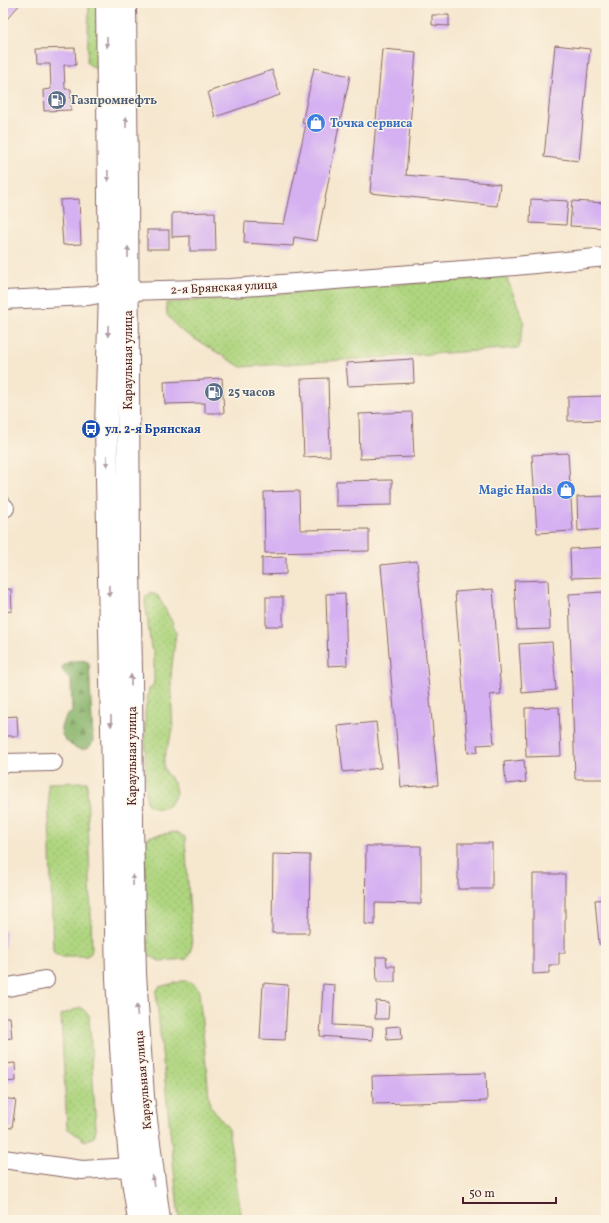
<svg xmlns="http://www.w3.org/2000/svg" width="609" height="1223" viewBox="0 0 609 1223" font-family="Vollkorn,serif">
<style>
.grass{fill:url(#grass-dots);stroke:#7c7a55}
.forest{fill:url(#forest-firs);stroke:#6a6a4c}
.building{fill:#d5b1f2}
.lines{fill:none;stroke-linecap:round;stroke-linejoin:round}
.minor-casing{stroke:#866564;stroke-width:20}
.major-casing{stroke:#866564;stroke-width:24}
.minor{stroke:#fff;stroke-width:18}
.major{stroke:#fff;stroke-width:22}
.oneway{fill:#ae9aa0}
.labels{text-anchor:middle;stroke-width:3;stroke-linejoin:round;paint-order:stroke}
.service-label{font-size:12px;font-weight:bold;fill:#4e5e75;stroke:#fcf5e5;text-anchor:start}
.shop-label{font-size:12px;font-weight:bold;fill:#366cbe;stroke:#fcf5e5;text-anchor:start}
.street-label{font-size:12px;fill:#4a1f2b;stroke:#fcf5e5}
.transit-label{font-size:12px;font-weight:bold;fill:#164399;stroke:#fcf5e5;text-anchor:start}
</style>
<defs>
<pattern id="grass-dots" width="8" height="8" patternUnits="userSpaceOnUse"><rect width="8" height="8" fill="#afd57f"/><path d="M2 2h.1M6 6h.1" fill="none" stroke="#98b66e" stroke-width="1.8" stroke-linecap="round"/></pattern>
<pattern id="forest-firs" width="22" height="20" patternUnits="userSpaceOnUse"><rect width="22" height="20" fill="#8bb66e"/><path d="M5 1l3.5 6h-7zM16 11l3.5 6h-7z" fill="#74935b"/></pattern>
</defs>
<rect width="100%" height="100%" fill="#fcf5e5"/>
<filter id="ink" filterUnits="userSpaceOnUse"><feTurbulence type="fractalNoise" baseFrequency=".025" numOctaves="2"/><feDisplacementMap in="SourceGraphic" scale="8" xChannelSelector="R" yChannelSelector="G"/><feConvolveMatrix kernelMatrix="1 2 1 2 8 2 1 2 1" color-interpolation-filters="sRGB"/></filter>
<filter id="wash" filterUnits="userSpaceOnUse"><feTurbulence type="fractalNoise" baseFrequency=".012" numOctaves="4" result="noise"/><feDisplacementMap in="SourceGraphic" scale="16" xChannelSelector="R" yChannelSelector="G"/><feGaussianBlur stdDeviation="0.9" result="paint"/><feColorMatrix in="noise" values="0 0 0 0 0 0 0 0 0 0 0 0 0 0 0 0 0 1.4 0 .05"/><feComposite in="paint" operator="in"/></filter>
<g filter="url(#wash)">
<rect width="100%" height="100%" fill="#f6e7cf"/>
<!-- grass -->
<g class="grass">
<path d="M89,3H98L99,71L87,63Z"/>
<path d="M506,276L524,321L519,348L241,367L180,330L167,315L166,303Z"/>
<path d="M150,592L158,596L171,620L176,632L171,674V691L173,731L166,750L164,758V768L167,774L174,783L176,793L173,800L168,806L160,809L154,808L147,803L146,797L145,712L149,689L152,687L154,683V651L151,648L145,601L146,597L150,594Z"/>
<path d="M87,782L92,949L91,953L87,956H60L56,954L53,950L48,783Z"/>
<path d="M176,832L180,834L185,837L192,946L187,959L159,961L149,955L148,951L144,846L147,839L151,836Z"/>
<path d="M182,981C191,981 195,983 199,991L210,1106L228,1128L242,1220H179L156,992L159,987Z"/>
<path d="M81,1007L89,1015L96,1129L94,1137L85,1141L67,1128L61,1015Z"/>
</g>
<!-- forest -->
<path class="forest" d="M71,661C77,661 85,659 89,663L93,742C85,759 60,742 61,728C61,724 66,718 68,714L72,713L71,680C64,672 55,668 71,661Z"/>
<g id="blocks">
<!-- building -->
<g class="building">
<path d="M3,3H21L7,19L3,8Z"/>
<path d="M432,15H449V26L432,25Z"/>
<path d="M555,45L590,49L579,161L544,157Z"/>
<path d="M75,48L76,65H64L65,89H71V110L44,111L43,90L51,89L50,64H37L36,49Z"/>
<path d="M382,49L416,52L406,175L500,184L497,206L370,193Z"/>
<path d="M314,68L350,76L338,131L317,241L294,237L293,246L244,243L245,222L284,224L306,124L302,123Z"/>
<path d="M272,70L280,95L215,117L208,92Z"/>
<path d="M79,199L81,244L63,245L60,200Z"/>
<path d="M531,199L568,201L566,225L530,223Z"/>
<path d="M572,201L606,203V228L570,226Z"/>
<path d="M215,212L216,251H190V236L172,237V213Z"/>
<rect x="147" y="230" width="22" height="19"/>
<path d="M413,359L414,383L348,386L346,363Z"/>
<path d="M222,378L224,413H205V403L165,404L164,382L204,380V379Z"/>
<path d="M328,378L330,456L304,457L301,379Z"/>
<path d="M606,396V420L568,421V397Z"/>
<path d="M412,412L414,457L360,459L359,414Z"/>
<path d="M568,453L573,531L537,533L532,455Z"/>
<path d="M392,480V505L336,506V481Z"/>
<path d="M299,491L300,530L369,529V551L265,553L264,492Z"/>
<path d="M606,496V529L578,531L577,497Z"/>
<path d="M606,547V577L571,578L570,549Z"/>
<path d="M286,557V574L262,575V558Z"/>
<path d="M417,561L438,785L401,787L381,565Z"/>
<path d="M548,580L550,629L517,630L514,581Z"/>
<path d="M11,589L12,611L3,612V590Z"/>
<path d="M493,589L501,694L490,695L494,744L477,745L478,752L468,753L455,592Z"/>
<path d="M603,592L606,708V779H575L569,594Z"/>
<path d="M345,593L347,665L328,666L326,594Z"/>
<rect x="266" y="597" width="17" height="29"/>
<path d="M552,642L556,690L522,693L519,644Z"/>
<path d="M559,707L561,756L526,757L525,708Z"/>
<path d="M17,716L18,736H3V717Z"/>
<path d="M376,722L381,768L343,772L338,726Z"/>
<path d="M524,760L526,782L506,784L504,762Z"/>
<path d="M3,789H4L5,808H3Z"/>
<rect x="458" y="843" width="34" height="46"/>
<path d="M366,846H421V904L375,903V925L365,924Z"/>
<path d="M273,854L310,855L309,933H272Z"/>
<path d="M533,874H565V953H559V965H549V973L533,974Z"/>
<path d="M606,899V944H599L595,900Z"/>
<path d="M3,931H6L4,949H3Z"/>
<path d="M376,957H386L387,966H395V982H377Z"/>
<path d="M263,983L288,985L285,1040L260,1039Z"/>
<path d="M323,984L335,985L333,1025L373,1027L372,1040L320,1036Z"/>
<path d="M376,1001L389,1002L388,1019H375Z"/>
<path d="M3,1017H10L12,1038L3,1039Z"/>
<path d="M401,1026L402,1039L387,1040L386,1027Z"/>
<path d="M15,1063L16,1081L3,1082V1064Z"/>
<path d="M486,1073L487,1101L373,1104L372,1076Z"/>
<path d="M3,1098L16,1100L12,1128L3,1127Z"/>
</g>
</g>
</g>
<g filter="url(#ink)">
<use href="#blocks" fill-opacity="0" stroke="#866564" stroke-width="1"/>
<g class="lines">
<defs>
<g id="minor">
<path d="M3,300L88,296L110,292L128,291L231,288L515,266L606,257"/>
<path d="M3,506L5,508"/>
<path d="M3,763L53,762"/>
<path d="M3,988L45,980"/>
<path d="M3,1159L82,1170L131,1167"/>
</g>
<g id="major">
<path d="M107,3L110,292L106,427L117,978L124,1097L131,1167L139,1220"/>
<path d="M125,3L127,188L129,568L131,671L132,823L135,974L143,1097L159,1220"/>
</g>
</defs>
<!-- minor casing -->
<use href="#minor" class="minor-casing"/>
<!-- major casing -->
<use href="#major" class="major-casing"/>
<!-- minor -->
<use href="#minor" class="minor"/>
<!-- major -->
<use href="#major" class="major"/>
</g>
<!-- one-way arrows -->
<defs><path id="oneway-solid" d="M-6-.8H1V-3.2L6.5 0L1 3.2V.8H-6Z"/></defs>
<g class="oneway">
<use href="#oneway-solid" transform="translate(107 42) rotate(90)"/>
<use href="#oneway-solid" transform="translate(126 122) rotate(-91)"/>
<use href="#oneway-solid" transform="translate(108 176) rotate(89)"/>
<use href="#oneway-solid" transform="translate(128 252) rotate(-90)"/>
<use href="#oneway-solid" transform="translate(108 331) rotate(92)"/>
<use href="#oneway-solid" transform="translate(107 461) rotate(89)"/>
<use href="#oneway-solid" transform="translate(109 591) rotate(89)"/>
<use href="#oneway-solid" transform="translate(131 680) rotate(-90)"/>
<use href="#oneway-solid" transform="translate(111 721) rotate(89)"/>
<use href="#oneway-solid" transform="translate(133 880) rotate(-91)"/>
<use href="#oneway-solid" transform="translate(137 1010) rotate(-94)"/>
<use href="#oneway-solid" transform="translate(153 1181) rotate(-98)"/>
</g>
</g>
<!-- icons -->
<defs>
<symbol id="fuel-disc" viewBox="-11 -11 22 22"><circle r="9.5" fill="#5c6f8a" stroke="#fcf5e5"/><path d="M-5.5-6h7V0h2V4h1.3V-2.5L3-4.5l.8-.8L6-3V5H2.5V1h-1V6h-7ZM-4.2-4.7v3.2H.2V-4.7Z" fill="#fff"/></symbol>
<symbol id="shop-disc" viewBox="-11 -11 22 22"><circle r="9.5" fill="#3f7fe0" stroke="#fcf5e5"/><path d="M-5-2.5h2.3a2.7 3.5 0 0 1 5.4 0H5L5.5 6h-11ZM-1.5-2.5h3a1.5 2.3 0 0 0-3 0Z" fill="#fff"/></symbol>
<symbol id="bus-disc" viewBox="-11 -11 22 22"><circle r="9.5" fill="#1a4fb4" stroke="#fcf5e5"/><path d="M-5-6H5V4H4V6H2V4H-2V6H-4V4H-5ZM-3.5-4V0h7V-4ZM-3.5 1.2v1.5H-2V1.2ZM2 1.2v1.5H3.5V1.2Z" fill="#fff"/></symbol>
</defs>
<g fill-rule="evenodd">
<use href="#fuel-disc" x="46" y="89" width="22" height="22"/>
<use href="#shop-disc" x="305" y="112" width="22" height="22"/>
<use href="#fuel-disc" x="203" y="381" width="22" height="22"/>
<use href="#bus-disc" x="80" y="418" width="22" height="22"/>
<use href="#shop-disc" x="555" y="479" width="22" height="22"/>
</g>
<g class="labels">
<!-- service labels -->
<g class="service-label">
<text x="71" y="104">Газпромнефть</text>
<text x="228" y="396">25 часов</text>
</g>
<!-- shop labels -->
<g class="shop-label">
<text x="330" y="127">Точка сервиса</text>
<text x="552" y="494" text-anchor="end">Magic Hands</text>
</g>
<!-- street labels -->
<g class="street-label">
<text transform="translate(224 287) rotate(-3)" y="4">2-я Брянская улица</text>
<text transform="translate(128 360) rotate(-90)" y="4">Караульная улица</text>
<text transform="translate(132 756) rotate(-90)" y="4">Караульная улица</text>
<text transform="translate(143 1080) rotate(-95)" y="4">Караульная улица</text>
</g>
<!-- transit labels -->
<g class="transit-label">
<text x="105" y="433">ул. 2-я Брянская</text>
</g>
</g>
<!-- margin -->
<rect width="609" height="1223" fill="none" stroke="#fcf5e5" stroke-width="16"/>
<!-- scale -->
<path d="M463 1197v6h93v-6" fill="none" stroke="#4a1f2b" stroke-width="2"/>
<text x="469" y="1197" font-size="12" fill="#4a1f2b" stroke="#fcf5e5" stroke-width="3" paint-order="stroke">50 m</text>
</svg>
